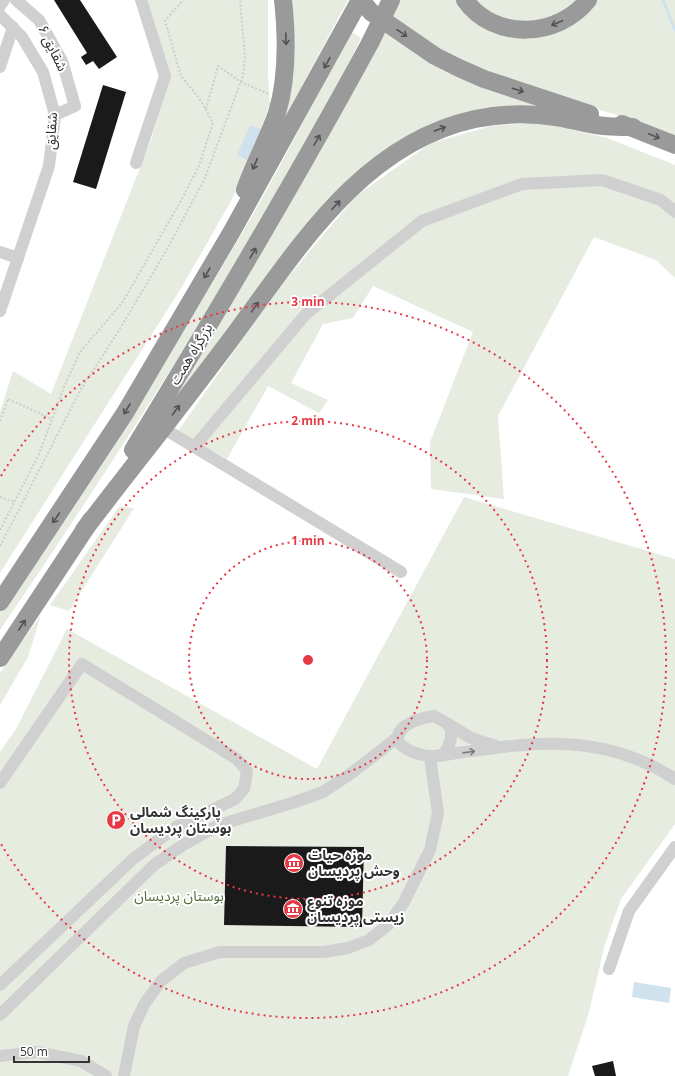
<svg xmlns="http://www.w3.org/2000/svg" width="675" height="1076" viewBox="0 0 675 1076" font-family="'Open Sans','Noto Sans Arabic',sans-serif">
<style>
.green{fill:#e6ecdf}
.water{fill:#cfe2ee}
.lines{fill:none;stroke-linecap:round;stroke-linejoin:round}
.stream{stroke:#cfe2ee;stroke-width:3}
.building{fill:#1a1a1a}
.path{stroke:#cdcdcd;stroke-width:2;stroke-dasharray:2 2;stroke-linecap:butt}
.minor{stroke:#d0d0d0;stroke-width:12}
.highway{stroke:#9a9a9a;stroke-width:18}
.highway-bridge{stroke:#9a9a9a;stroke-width:18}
.oneway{stroke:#525252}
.oneway2{stroke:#7a7a7a}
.ring{fill:none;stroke:#e63946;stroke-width:2;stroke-dasharray:2 4}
.labels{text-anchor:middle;stroke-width:4;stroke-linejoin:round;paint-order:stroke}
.street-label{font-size:14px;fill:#333;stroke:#fff}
.poi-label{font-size:14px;font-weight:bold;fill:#333;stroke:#fff;text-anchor:start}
.park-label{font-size:14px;fill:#56703f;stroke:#fff}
.centre{fill:#e63946;stroke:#fff;stroke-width:2}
.ring-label{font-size:12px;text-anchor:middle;font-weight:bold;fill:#e63946;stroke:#fff;stroke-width:4;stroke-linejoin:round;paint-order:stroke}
</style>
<rect width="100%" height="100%" fill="#fff"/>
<!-- green -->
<g class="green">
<path d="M147,0H268V77L270,104L246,170L230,203L180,290L0,573V412L13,371L51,394L151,140L170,73Z"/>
<path d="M290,0H348L257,169L279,123Z"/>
<path d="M399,0H456L503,35L597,0H675V136L636,121L535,90L457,61L390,18Z"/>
<path d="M472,0H579L548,21L505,22Z"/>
<path d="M385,30L597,122L510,111L391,149L146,440L284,214Z"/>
<path d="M351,32L361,38C316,131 263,220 209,308C142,417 72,524 0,630V611C92,474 185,336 266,191C295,139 322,85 351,32Z"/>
<path d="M541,122L607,138L675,165V278L656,260L594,237L498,416L504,499L431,489L430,442L473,332L373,286L353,318L323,324L291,383L328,400L319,413L268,386L227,459L178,431L277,290L356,196L431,143L491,126Z"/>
<path d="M464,497L675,559V824L621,899L605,944L589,1012L568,1076H0V752L16,729L67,629L317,769Z"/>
<path d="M119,507L134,508L69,611L50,605Z"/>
<path d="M41,615L28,657L0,705V673Z"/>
</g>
<!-- water -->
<g class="water">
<path d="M250,125L261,129L247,160L237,155Z"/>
<path d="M634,982L671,988L669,1003L632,997Z"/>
</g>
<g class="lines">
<!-- stream -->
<path class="stream" d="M663,0L675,30"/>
</g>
<!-- building -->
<g class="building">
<path d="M54,0H80L117,57L99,69L93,61L86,65L81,57L87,53Z"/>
<path d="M103,85L126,92L96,189L73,182Z"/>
<path d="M226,846L364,847L362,927L224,925Z"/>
<path d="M613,1061L616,1076H595L592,1066Z"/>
</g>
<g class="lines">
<!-- path -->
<g class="path">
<path d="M206,109L218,66L241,82L269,94"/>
<path d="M0,421L8,399L52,419"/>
<path d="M0,497L14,502"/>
<path d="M0,530L39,454L64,387L80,352L122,303L183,197L199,166L213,123L200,99L181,76L165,21L183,0"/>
<path d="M0,546L81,389L118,332L166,251L204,180L243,76L245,56L240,0"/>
</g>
<!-- minor -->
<g class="minor">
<path d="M16,0L39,20L62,61L75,106L55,115"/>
<path d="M0,6L4,0"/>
<path d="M0,15L22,37L43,72L55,115L49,166L0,311"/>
<path d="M0,67L13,27"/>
<path d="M136,163L165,76L141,0"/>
<path d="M0,252L18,258"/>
<path d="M163,428L401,572"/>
<path d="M194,447L306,314L422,221L522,184L602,180L661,200L675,212"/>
<path d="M434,716C438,719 445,721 448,725C455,734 449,747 443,755C428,758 410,754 399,743C393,724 422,718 434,716Z"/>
<path d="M448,724L471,738L496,746"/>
<path d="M436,756C522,744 597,728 675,779"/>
<path d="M0,783L82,664L237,759L247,771L244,789L235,799L176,827L133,859L0,985"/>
<path d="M609,969L629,911L675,847"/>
<path d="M0,1015L154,865L183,845L219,825L292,803L323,792L353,772L398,737"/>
<path d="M0,1056L37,1052L81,1061L106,1076"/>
<path d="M124,1076L134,1026L145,1003L161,981L184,963L220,952H324L348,948L369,940L389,924L404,902L430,850L438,813L430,757"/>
</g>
<!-- highway -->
<g class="highway">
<path d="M361,0L371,12L435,56L459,68L484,79L590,114"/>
<path d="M465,0C494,41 558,38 588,0"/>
<path d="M622,124L675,145"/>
<path d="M245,190C254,164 268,139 277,113C288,77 287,37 283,0"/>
<path d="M133,450C215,316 295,181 370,43"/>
<path d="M84,530C130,470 177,411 222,351C291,261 355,145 475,119C500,114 530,113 556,117C569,119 582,123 596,125C608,127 621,127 633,127"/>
<path d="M0,602L125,413L231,233L360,0"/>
<path d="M0,658L91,520"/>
</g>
<!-- highway-bridge -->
<path class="highway-bridge" d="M370,43L391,0"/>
</g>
<!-- one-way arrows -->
<defs><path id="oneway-shaft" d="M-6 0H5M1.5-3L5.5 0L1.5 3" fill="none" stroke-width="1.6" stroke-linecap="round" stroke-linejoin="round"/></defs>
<g class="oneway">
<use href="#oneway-shaft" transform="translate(557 23) rotate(157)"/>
<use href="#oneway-shaft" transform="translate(402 33) rotate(35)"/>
<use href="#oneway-shaft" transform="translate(286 39) rotate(88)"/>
<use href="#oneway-shaft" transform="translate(327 63) rotate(119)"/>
<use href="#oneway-shaft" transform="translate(518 90) rotate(18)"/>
<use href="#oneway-shaft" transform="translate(440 129) rotate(-20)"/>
<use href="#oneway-shaft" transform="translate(654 136) rotate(22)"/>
<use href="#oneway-shaft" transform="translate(317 140) rotate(-60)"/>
<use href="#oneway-shaft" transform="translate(255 164) rotate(113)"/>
<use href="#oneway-shaft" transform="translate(336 205) rotate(-46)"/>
<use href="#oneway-shaft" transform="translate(253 253) rotate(-60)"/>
<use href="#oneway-shaft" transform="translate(207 273) rotate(120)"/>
<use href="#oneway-shaft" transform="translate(255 307) rotate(-54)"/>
<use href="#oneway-shaft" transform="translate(127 409) rotate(121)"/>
<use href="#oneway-shaft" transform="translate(176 410) rotate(-53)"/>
<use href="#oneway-shaft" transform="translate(56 518) rotate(124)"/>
<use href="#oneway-shaft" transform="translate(22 625) rotate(-57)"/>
</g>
<use class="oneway2" href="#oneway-shaft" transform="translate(469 752) rotate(-8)"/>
<!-- distance rings -->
<g class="ring">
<circle cx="308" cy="660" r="119"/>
<circle cx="308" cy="660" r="239"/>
<path d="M1 476A358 358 0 1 1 1 844"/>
</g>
<!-- icons -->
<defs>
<symbol id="parking-disc" viewBox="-11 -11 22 22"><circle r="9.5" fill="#e63946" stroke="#fff"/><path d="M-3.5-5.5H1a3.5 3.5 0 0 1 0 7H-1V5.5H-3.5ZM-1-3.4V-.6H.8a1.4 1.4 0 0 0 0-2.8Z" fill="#fff"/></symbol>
<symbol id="museum-disc" viewBox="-11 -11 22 22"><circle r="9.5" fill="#e63946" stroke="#fff"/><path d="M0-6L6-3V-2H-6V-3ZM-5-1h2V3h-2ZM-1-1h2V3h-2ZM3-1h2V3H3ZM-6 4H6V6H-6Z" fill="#fff"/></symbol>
</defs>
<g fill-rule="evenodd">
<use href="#parking-disc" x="105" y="809" width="22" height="22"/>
<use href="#museum-disc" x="283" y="852" width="22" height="22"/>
<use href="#museum-disc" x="282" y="898" width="22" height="22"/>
</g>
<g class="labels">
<!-- street labels -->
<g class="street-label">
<text transform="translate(53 48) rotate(64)" y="5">شقایق ۶</text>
<text transform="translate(51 131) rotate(-87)" y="5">شقایق</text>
<text transform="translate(191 354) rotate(-59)" y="5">بزرگراه همت</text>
</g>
<!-- poi labels -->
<g class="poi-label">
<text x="130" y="817">پارکینگ شمالی<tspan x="130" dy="16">بوستان پردیسان</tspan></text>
<text x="308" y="860">موزه حیات<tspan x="308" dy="16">وحش پردیسان</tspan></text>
<text x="307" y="906">موزه تنوع<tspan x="307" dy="16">زیستی پردیسان</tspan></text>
</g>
<!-- park labels -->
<g class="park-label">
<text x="179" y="901">بوستان پردیسان</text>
</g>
</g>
<circle cx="308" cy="660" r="6" class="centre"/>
<g class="ring-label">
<text x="308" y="306">3 min</text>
<text x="308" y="425">2 min</text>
<text x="308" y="545">1 min</text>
</g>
<!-- scale -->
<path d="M14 1056v6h75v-6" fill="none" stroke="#333333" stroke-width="2"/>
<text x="20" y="1056" font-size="12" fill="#333333" stroke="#ffffff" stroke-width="3" paint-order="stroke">50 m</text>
</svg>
